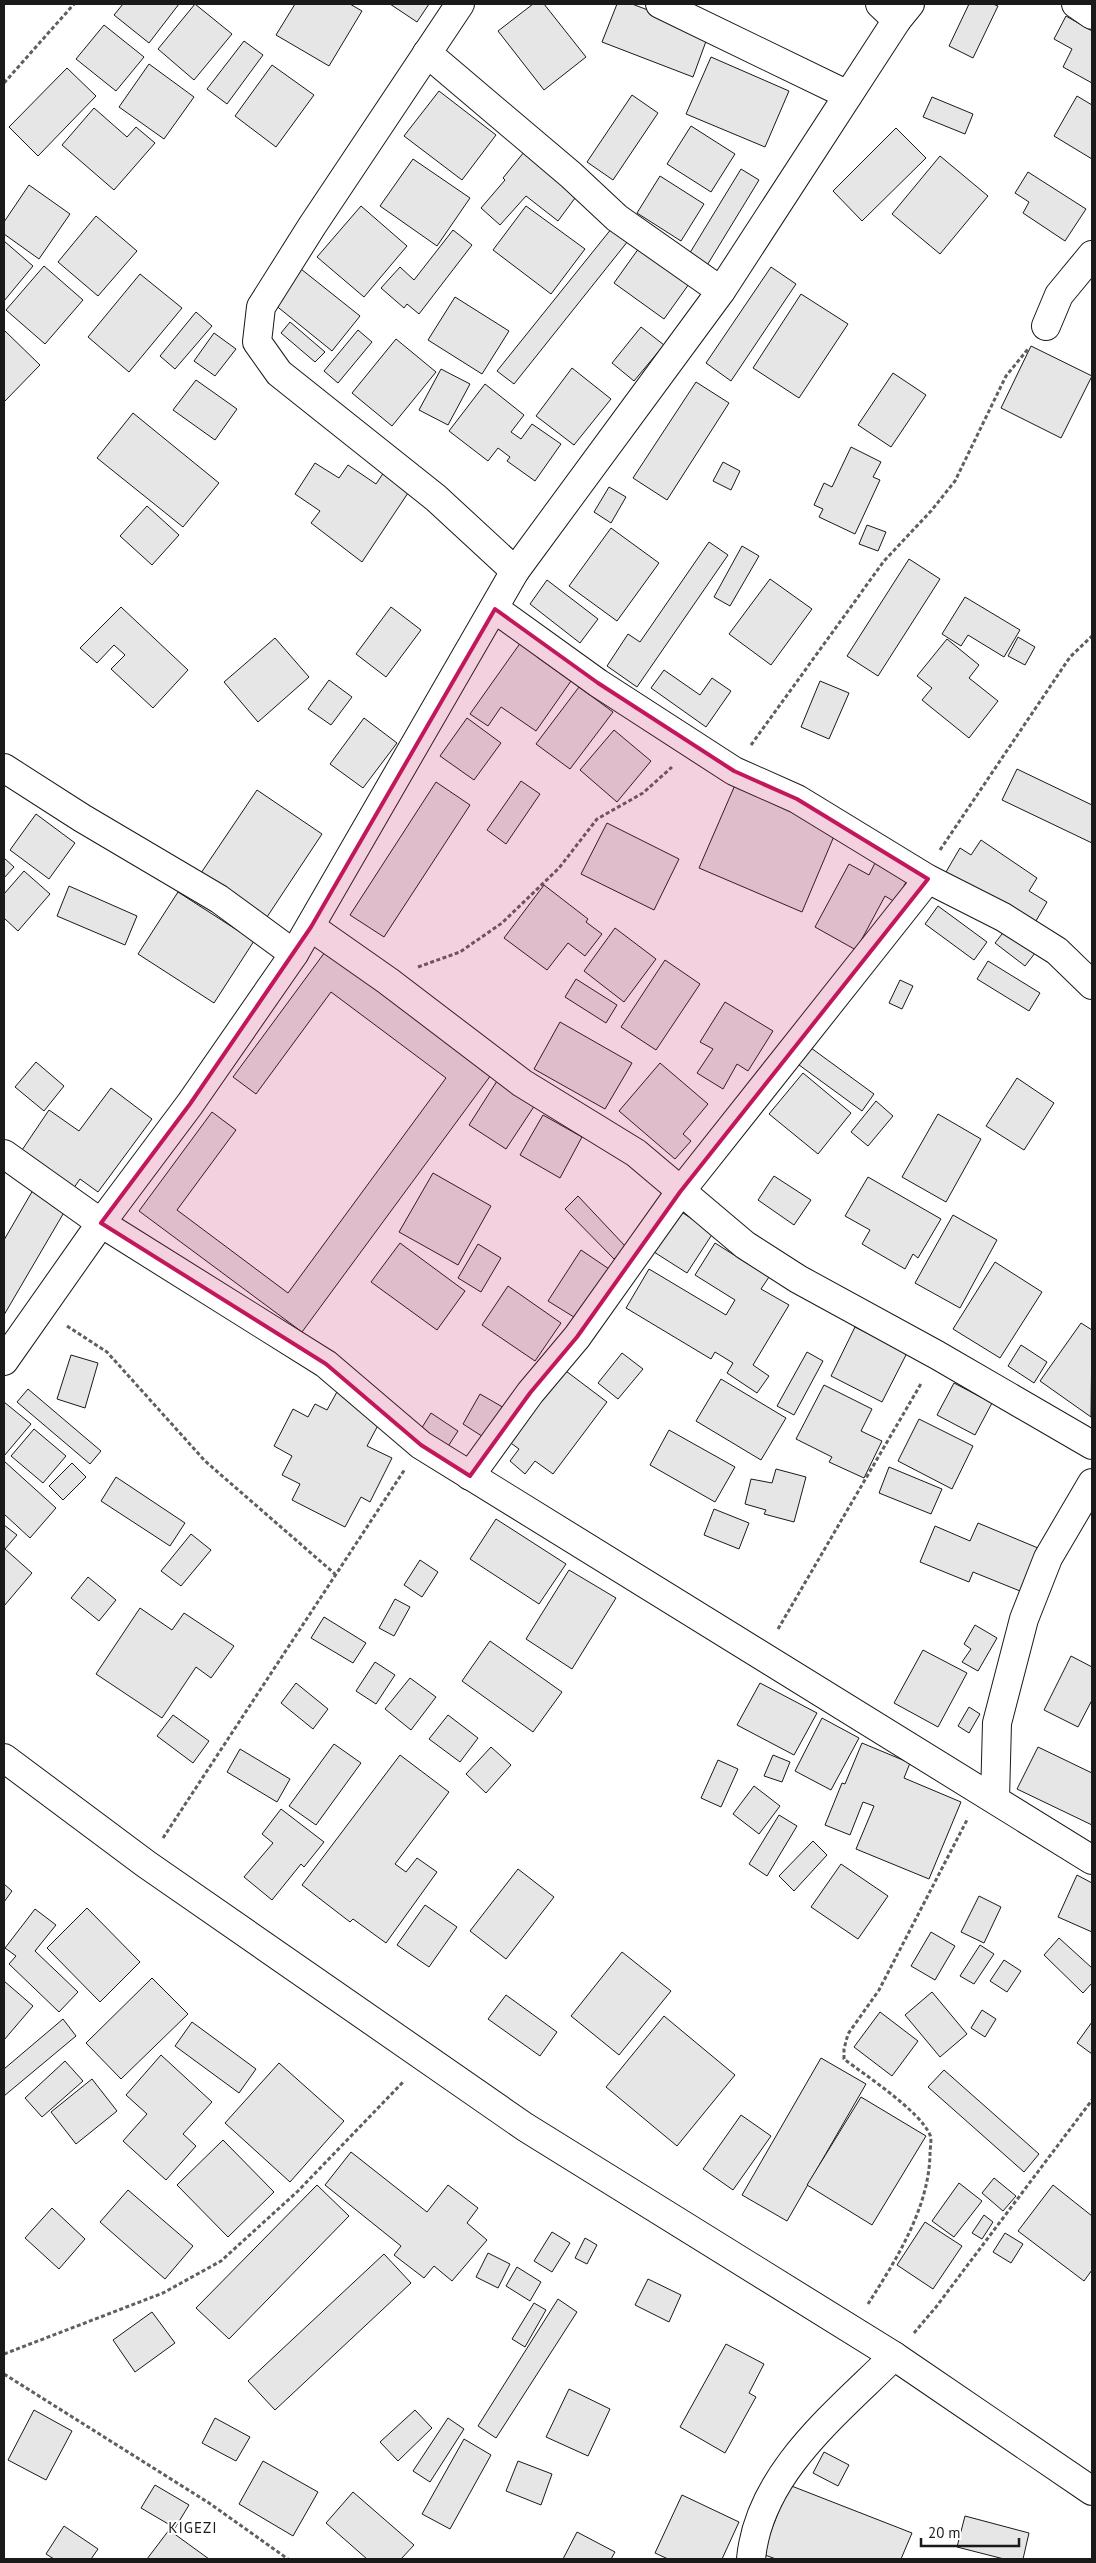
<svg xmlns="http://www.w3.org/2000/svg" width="1096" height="2563" viewBox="0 0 1096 2563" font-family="'PT Sans',sans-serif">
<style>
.building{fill:#e6e6e6;stroke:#1a1a1a}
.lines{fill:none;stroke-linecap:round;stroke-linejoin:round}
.street-casing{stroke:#1a1a1a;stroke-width:30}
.primary-casing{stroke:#1a1a1a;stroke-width:30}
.path{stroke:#5f5f5f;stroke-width:3;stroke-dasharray:4 2.5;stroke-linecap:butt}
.street{stroke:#fff;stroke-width:28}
.primary{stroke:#fff;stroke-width:28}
.marked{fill:#c2185b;fill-opacity:0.2;stroke:#c2185b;stroke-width:4;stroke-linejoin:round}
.labels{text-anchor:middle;stroke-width:4;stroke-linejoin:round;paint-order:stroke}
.quarter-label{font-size:15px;letter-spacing:1px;fill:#1a1a1a;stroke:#fff}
</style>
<rect width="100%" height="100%" fill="#fff"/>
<!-- building -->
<g class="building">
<path d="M123,4H179L149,43L114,15Z"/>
<path d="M195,4L232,34L194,80L158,49Z"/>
<path d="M295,4H350L362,11L329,66L276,35Z"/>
<path d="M390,4H429L417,22Z"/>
<path d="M533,4H544L586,57L544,90L498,31Z"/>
<path d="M617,4H632L709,33L693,77L602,42Z"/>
<path d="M969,4H993L998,6L973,58L949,46Z"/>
<path d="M1066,16L1092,31V83L1063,67L1072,49L1054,39Z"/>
<path d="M104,25L144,57L116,91L76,59Z"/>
<path d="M244,41L263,55L227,104L207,89Z"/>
<path d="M711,57L789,91L765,147L686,114Z"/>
<path d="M149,64L194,97L164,139L119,107Z"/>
<path d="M272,65L314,95L276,147L235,116Z"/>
<path d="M67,68L96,96L38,156L9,127Z"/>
<path d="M439,91L496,135L462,180L404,136Z"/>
<path d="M632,95L658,113L613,180L587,162Z"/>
<path d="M1077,96L1092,105V159L1054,136Z"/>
<path d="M932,97L973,114L965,134L923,117Z"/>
<path d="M94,108L127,137L136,127L155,143L114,190L62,145Z"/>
<path d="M691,126L735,154L711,192L667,164Z"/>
<path d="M896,128L926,158L862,221L833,191Z"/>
<path d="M524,152L578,194L558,221L526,196L500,225L481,208L505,180L503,178Z"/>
<path d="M940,156L988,196L940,254L892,214Z"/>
<path d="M413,159L470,198L437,246L380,206Z"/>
<path d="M741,169L759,180L706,267L688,256Z"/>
<path d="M1028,172L1086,209L1065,241L1023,213L1029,202L1015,193Z"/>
<path d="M660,176L704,204L681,241L637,213Z"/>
<path d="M29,185L70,214L39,259L4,234V222Z"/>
<path d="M361,206L407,246L364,297L317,257Z"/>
<path d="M526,206L585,249L551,294L493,250Z"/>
<path d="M96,216L137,251L98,296L58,262Z"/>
<path d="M616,223L632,236L514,384L497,371Z"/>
<path d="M453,230L472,245L419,314L407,304L404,308L381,288L400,267L414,280Z"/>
<path d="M4,241L33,266L4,301Z"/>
<path d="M639,248L689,284L664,319L614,283Z"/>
<path d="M44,266L83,300L45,344L6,310Z"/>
<path d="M771,267L796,284L731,381L706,363Z"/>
<path d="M301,269L360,316L332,351L274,304Z"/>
<path d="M140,274L182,308L129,372L88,337Z"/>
<path d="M801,294L848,324L799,398L753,368Z"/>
<path d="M455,297L509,331L482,374L428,340Z"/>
<path d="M196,312L212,326L175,369L160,356Z"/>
<path d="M290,322L325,352L315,362L281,333Z"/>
<path d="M641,327L664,345L634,381L612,363Z"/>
<path d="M4,330L40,365L4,402Z"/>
<path d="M358,330L372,342L338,383L324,371Z"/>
<path d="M214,333L236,349L215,376L194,361Z"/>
<path d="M396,339L436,372L392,426L352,393Z"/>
<path d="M1031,346L1092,376L1061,438L1001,408Z"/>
<path d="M572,368L611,399L574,445L536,416Z"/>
<path d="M441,369L470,384L448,425L419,410Z"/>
<path d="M893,373L926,395L891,447L858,425Z"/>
<path d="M196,380L237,409L215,440L173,410Z"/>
<path d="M696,382L729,403L667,500L633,478Z"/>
<path d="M485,384L524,415L511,432L521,439L532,424L561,444L535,481L507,461L510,457L498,448L488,461L449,431Z"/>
<path d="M133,413L219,483L183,527L97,458Z"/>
<path d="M851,447L881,462L873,477L880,480L855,534L819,517L823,509L814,505L824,483L832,487Z"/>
<path d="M723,462L740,471L731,490L713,481Z"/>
<path d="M315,463L339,478L348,465L376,484L384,472L410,490L362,562L311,523L320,511L295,494Z"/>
<path d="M609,487L626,497L611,523L594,512Z"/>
<path d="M147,506L179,535L152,565L120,536Z"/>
<path d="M867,525L886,532L878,551L859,544Z"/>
<path d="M611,528L659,563L617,621L569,586Z"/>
<path d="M709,542L728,555L637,687L607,666L628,634L640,642Z"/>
<path d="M742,546L759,556L730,606L714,597Z"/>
<path d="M909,559L940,579L878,676L847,656Z"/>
<path d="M770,579L812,609L771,665L729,634Z"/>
<path d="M547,580L598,619L580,643L530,604Z"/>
<path d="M965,597L1020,630L1004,657L968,635L961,646L942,634Z"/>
<path d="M121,607L188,670L153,708L111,669L125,655L114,645L97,663L80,648Z"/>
<path d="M391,607L421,630L386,677L356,654Z"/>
<path d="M1018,637L1035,647L1025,665L1008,656Z"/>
<path d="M275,638L309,677L258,722L224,682Z"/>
<path d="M947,639L979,665L969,678L998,701L969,738L922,700L932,688L917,676Z"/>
<path d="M521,642L539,655L537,657L571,681L536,731L501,707L488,726L470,714Z"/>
<path d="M664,670L700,695L712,678L731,691L706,727L651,688Z"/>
<path d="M329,680L352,697L331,725L308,709Z"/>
<path d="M820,681L849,693L829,739L801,727Z"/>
<path d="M579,687L613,712L570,769L536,744Z"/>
<path d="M364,718L397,743L363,788L330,764Z"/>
<path d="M467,718L501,743L474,780L440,756Z"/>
<path d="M614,730L651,761L617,802L580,770Z"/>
<path d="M1017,769L1092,805V843L1002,800Z"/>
<path d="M521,781L540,794L506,844L487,830Z"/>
<path d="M436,782L470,805L384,937L350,915Z"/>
<path d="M735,785L837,829L802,912L699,868Z"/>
<path d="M257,790L322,834L267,917L201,873Z"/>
<path d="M36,814L75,843L49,879L10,850Z"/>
<path d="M607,823L679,859L654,910L581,874Z"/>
<path d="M981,840L1037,878L1029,891L1047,902L1033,926L946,872L960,848L971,855Z"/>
<path d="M878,857L910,875L895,902L885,896L856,950L815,927L849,864L869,875Z"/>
<path d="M4,858L14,867L4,878Z"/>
<path d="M24,871L50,894L18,931L4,918V894Z"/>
<path d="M544,885L588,919L586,922L602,934L585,956L568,943L547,970L504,938Z"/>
<path d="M69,886L137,916L125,945L57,916Z"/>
<path d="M178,892L254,941L214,1003L138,954Z"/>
<path d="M938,906L987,942L974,960L925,924Z"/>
<path d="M1009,925L1039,948L1025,966L995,943Z"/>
<path d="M615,928L656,959L624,1002L584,971Z"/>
<path d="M325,952L491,1075L302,1332L139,1211L212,1112L236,1130L177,1210L288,1293L446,1078L331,992L256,1094L233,1077Z"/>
<path d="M665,960L700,984L656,1050L621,1027Z"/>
<path d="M988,961L1040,993L1029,1011L977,979Z"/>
<path d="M576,979L617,1005L606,1023L565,997Z"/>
<path d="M900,980L913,986L902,1009L889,1003Z"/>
<path d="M725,1002L773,1031L748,1071L737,1064L723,1089L697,1073L713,1049L700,1042Z"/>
<path d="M560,1022L632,1063L605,1109L534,1069Z"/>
<path d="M807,1045L874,1094L862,1111L795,1062Z"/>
<path d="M36,1062L64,1086L44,1111L15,1087Z"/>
<path d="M660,1063L708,1104L683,1134L691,1141L675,1159L619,1111Z"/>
<path d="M803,1073L851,1113L818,1154L769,1114Z"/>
<path d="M1017,1078L1054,1103L1024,1150L986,1126Z"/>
<path d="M497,1081L535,1105L506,1149L469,1125Z"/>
<path d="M111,1088L152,1119L98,1192L80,1179L71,1192L18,1156L49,1110L79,1131Z"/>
<path d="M876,1101L893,1116L868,1146L851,1132Z"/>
<path d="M938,1114L981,1139L946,1202L902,1177Z"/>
<path d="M543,1115L582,1137L560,1178L520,1155Z"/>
<path d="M433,1173L491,1206L458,1265L399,1232Z"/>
<path d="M774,1176L811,1200L794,1225L758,1200Z"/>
<path d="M868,1177L941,1219L918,1258L913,1254L905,1269L862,1244L870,1230L845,1216Z"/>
<path d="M33,1190L66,1209L4,1315V1240Z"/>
<path d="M578,1196L626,1247L614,1259L565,1209Z"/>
<path d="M680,1211L713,1233L687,1273L654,1252Z"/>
<path d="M953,1215L997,1240L960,1308L915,1283Z"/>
<path d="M400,1243L465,1291L437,1330L371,1282Z"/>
<path d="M715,1243L769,1277L761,1289L789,1305L753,1365L769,1376L757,1393L727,1373L733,1363L715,1352L711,1359L626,1308L649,1269L726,1315L735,1300L695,1275Z"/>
<path d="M478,1244L501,1258L481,1292L458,1278Z"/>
<path d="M581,1250L615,1273L582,1322L548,1301Z"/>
<path d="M995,1262L1042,1292L1000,1358L953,1329Z"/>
<path d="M508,1286L561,1323L535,1361L482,1325Z"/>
<path d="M1081,1323L1092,1330L1091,1417L1040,1381Z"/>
<path d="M855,1327L907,1353L882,1402L831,1376Z"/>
<path d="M1021,1345L1047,1362L1034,1383L1008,1366Z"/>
<path d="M807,1352L823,1361L794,1415L777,1406Z"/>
<path d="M622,1353L643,1369L618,1399L598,1383Z"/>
<path d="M71,1355L98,1363L85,1408L57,1399Z"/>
<path d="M562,1368L607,1402L553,1474L535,1461L525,1474L510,1461L519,1449L508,1441Z"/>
<path d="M721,1379L786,1418L761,1460L696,1421Z"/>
<path d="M954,1383L992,1403L975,1435L937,1415Z"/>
<path d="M824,1385L872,1409L861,1431L882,1441L864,1478L829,1462L832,1457L796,1439Z"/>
<path d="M28,1389L101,1451L90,1464L17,1402Z"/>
<path d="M338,1390L384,1414L367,1446L392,1458L370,1502L361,1497L345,1527L292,1500L300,1484L282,1475L292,1456L274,1446L293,1409L308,1417L315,1404L327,1410Z"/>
<path d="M480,1394L506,1409L488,1440L463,1424Z"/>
<path d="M4,1402L31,1424L4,1456Z"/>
<path d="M431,1413L458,1431L445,1451L418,1434Z"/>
<path d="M919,1419L973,1446L952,1489L898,1461Z"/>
<path d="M34,1429L66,1456L43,1483L11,1456Z"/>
<path d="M669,1430L735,1467L715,1502L650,1465Z"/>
<path d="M4,1461L56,1508L30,1538L4,1514Z"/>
<path d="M72,1463L86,1477L63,1500L49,1486Z"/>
<path d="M889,1467L942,1489L931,1514L879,1493Z"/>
<path d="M776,1469L806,1477L794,1522L764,1514L766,1510L745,1504L751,1479L772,1483Z"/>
<path d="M116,1477L185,1523L170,1546L101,1501Z"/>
<path d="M714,1509L749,1523L739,1549L704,1535Z"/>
<path d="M496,1519L566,1564L539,1604L470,1559Z"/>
<path d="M978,1523L1038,1548L1020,1591L973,1572L969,1582L920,1562L935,1526L970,1541Z"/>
<path d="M4,1525L17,1535L5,1549L32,1573L4,1606Z"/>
<path d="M191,1534L211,1550L181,1586L161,1571Z"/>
<path d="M420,1560L438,1572L422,1597L404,1585Z"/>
<path d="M569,1570L616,1598L572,1669L526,1639Z"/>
<path d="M88,1577L116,1600L99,1621L71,1598Z"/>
<path d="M395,1599L410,1607L394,1636L379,1628Z"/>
<path d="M140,1608L172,1630L184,1613L234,1646L211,1678L196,1667L162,1718L96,1674Z"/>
<path d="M324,1617L366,1643L353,1663L311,1638Z"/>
<path d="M975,1625L997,1638L978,1671L962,1662L971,1649L964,1644Z"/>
<path d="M490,1641L562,1692L533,1732L462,1681Z"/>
<path d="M923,1650L967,1673L938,1727L894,1703Z"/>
<path d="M1071,1656L1092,1667V1700L1078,1727L1044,1710Z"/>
<path d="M375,1662L395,1675L376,1704L356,1691Z"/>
<path d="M410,1678L436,1697L411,1730L385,1709Z"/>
<path d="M296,1683L328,1709L313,1729L281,1703Z"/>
<path d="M760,1683L817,1713L794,1755L737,1725Z"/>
<path d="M969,1707L980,1714L969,1733L958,1726Z"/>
<path d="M173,1715L209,1741L193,1763L157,1736Z"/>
<path d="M448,1715L478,1738L460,1762L429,1739Z"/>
<path d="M822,1718L859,1738L831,1790L795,1771Z"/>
<path d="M862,1743L910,1763L904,1778L961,1802L929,1879L856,1849L874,1806L863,1802L850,1835L825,1825L842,1783L845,1784Z"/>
<path d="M334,1744L361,1763L316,1825L289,1806Z"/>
<path d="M491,1747L511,1765L486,1793L466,1774Z"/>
<path d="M1038,1747L1092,1773V1825L1017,1789Z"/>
<path d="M240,1749L290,1779L277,1802L227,1772Z"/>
<path d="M400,1755L449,1792L395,1864L406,1872L417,1858L437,1872L386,1943L353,1919L350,1922L302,1885Z"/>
<path d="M773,1755L790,1762L782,1782L764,1776Z"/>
<path d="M718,1760L738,1769L721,1807L701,1798Z"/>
<path d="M754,1786L780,1806L759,1834L733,1814Z"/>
<path d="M281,1809L324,1842L304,1867L301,1864L272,1900L244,1877L273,1843L262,1834Z"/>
<path d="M779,1815L797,1826L767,1876L749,1864Z"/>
<path d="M813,1841L827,1855L794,1891L779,1876Z"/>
<path d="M841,1864L888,1896L858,1939L811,1907Z"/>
<path d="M518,1869L554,1897L506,1959L470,1931Z"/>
<path d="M1077,1875L1092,1883V1932L1058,1917Z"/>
<path d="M4,1884L12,1891L4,1902Z"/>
<path d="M979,1896L1001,1907L984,1943L961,1932Z"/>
<path d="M425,1905L457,1927L429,1967L397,1945Z"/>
<path d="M87,1908L140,1962L100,2002L47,1948Z"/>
<path d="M35,1909L56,1925L35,1951L78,1992L59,2012L9,1964L16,1956L5,1948Z"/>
<path d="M931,1932L955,1946L935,1980L911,1966Z"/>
<path d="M1059,1938L1092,1968V1983L1083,1993L1044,1955Z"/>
<path d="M980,1945L994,1954L974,1984L960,1976Z"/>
<path d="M622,1952L671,1991L619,2055L571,2016Z"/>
<path d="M1004,1960L1021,1971L1007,1992L990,1981Z"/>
<path d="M152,1978L188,2014L121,2079L86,2043Z"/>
<path d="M4,1981L33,2006L4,2040Z"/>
<path d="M932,1992L967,2034L940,2057L905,2015Z"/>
<path d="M506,1995L557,2032L540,2056L488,2019Z"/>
<path d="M982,2010L996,2019L985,2037L971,2028Z"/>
<path d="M880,2012L918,2041L892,2076L854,2047Z"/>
<path d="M664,2016L735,2075L677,2146L606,2087Z"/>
<path d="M63,2019L76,2036L4,2096V2069Z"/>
<path d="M192,2022L256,2069L239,2093L175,2046Z"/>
<path d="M1092,2022V2054L1077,2043Z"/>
<path d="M161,2055L212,2102L183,2134L196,2146L166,2180L123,2141L147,2114L126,2095Z"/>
<path d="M821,2058L866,2084L787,2221L742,2195Z"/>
<path d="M65,2061L83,2081L42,2117L25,2098Z"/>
<path d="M279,2063L344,2121L290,2182L225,2123Z"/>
<path d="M944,2070L1039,2154L1024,2172L928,2087Z"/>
<path d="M92,2079L117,2111L76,2144L51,2112Z"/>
<path d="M861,2097L926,2136L872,2225L807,2185Z"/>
<path d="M741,2115L771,2136L733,2190L703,2169Z"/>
<path d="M223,2140L274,2192L228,2237L177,2185Z"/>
<path d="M351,2152L427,2212L448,2185L478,2208L467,2223L487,2240L452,2281L434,2266L424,2278L394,2255L401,2246L325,2185Z"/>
<path d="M994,2178L1016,2196L1003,2211L982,2193Z"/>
<path d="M959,2183L982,2201L954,2237L932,2221Z"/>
<path d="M317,2185L349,2216L229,2339L196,2308Z"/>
<path d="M1053,2185L1092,2216V2270L1084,2281L1018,2231Z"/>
<path d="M128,2190L193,2246L165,2279L100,2222Z"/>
<path d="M52,2208L85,2239L59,2269L25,2238Z"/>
<path d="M984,2215L993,2222L982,2239L972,2233Z"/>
<path d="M925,2222L962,2246L933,2289L897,2265Z"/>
<path d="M552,2232L570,2243L552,2272L534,2261Z"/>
<path d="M1005,2233L1023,2244L1011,2263L993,2252Z"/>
<path d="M585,2238L597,2245L587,2264L575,2258Z"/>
<path d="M488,2253L510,2264L498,2288L476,2277Z"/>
<path d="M384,2254L411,2283L275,2410L248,2381Z"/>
<path d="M517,2267L541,2282L530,2301L506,2286Z"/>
<path d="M648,2279L681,2295L669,2322L635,2305Z"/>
<path d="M558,2299L577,2312L496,2438L478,2426Z"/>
<path d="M534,2303L546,2310L525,2347L512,2339Z"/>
<path d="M152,2312L175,2343L135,2372L113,2340Z"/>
<path d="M726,2344L764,2364L749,2393L756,2397L725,2453L680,2427Z"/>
<path d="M569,2389L610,2409L588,2456L546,2437Z"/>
<path d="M34,2410L72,2431L46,2480L8,2460Z"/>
<path d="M415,2410L432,2428L398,2461L380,2442Z"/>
<path d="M215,2418L250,2437L236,2461L202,2443Z"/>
<path d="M448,2418L464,2429L430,2482L413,2471Z"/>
<path d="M464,2439L491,2455L450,2529L422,2514Z"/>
<path d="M824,2452L849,2465L838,2486L813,2473Z"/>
<path d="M263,2461L318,2492L293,2536L239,2504Z"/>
<path d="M518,2461L552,2474L541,2505L506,2491Z"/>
<path d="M155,2485L189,2505L175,2528L141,2508Z"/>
<path d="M789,2485L912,2533L901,2559H776L762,2554Z"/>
<path d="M353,2492L414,2545L401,2559H367L326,2523Z"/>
<path d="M682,2495L739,2522L722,2559H668L655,2553Z"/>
<path d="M965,2516L1029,2533L1023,2559H1004L957,2547Z"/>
<path d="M64,2526L98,2549L91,2559H54L46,2554Z"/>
<path d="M169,2530L209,2559H147Z"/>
<path d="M577,2532L615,2552L611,2559H563Z"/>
</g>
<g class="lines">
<defs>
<g id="street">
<path d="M460,4L312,226L261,307L257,342L279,373L436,498L515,571"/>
<path d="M660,4L848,95"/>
<path d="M880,4L897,20"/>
<path d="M1076,4L1092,15"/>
<path d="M427,53L571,175L617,218L721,291"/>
<path d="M1046,326L1059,295L1092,255"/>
<path d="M495,609L598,683L734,771L797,799L928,879L1003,917L1057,951L1092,985"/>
<path d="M4,768L82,818L219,899L294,954"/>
<path d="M311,927L388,981L522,1083L636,1153L745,1245L798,1279L937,1355L1092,1445"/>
<path d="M4,1154L101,1223L326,1364L421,1445L1092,1860"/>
<path d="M4,1361L101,1223L190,1104L294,954L515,571L721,291L897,20L910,4"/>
<path d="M470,1476L530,1393L577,1337L680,1192L928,879"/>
<path d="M995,1799L997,1723L1024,1619L1048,1558L1092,1483"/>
<path d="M751,2559C759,2473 837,2413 894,2356"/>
</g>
<path id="primary" d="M4,1758L146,1864L525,2127L894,2356L1092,2491"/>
</defs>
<!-- street casing -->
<use href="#street" class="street-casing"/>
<!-- primary casing -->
<use href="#primary" class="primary-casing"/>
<!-- path -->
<g class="path">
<path d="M4,83L74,4"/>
<path d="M751,745L884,561L931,511L955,481L1006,376L1028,349"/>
<path d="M940,850L1070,657L1092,636"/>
<path d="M418,967L460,952L502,923L559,868L597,819L643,793L672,767"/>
<path d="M67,1326L107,1352L205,1461L335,1574"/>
<path d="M778,1629L922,1382"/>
<path d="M163,1838L405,1469"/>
<path d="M868,2304C896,2260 929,2208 930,2154C930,2148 932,2139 930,2135C920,2111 865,2075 844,2059V2049L848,2034L879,1990L968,1818"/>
<path d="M914,2333L936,2307L1092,2100"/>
<path d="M4,2354L163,2293L221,2261L298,2191L404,2081"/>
<path d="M4,2374L209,2503L288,2559"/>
</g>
<!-- street -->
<use href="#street" class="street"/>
<!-- primary -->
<use href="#primary" class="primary"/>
</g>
<!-- marked area -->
<path class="marked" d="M495,609L598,683L734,771L797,799L928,879L680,1192L577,1337L530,1393L470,1476L421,1445L326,1364L101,1223L190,1104L311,927Z"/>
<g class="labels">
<!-- quarter labels -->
<g class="quarter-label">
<text x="193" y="2533">KIGEZI</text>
</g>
</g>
<!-- border -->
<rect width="1096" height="2563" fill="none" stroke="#1a1a1a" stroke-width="10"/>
<!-- scale -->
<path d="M921 2538v8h98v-8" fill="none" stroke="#1a1a1a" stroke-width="2.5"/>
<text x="928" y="2538" font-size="15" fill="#1a1a1a" stroke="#ffffff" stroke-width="4" paint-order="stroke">20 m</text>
</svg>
